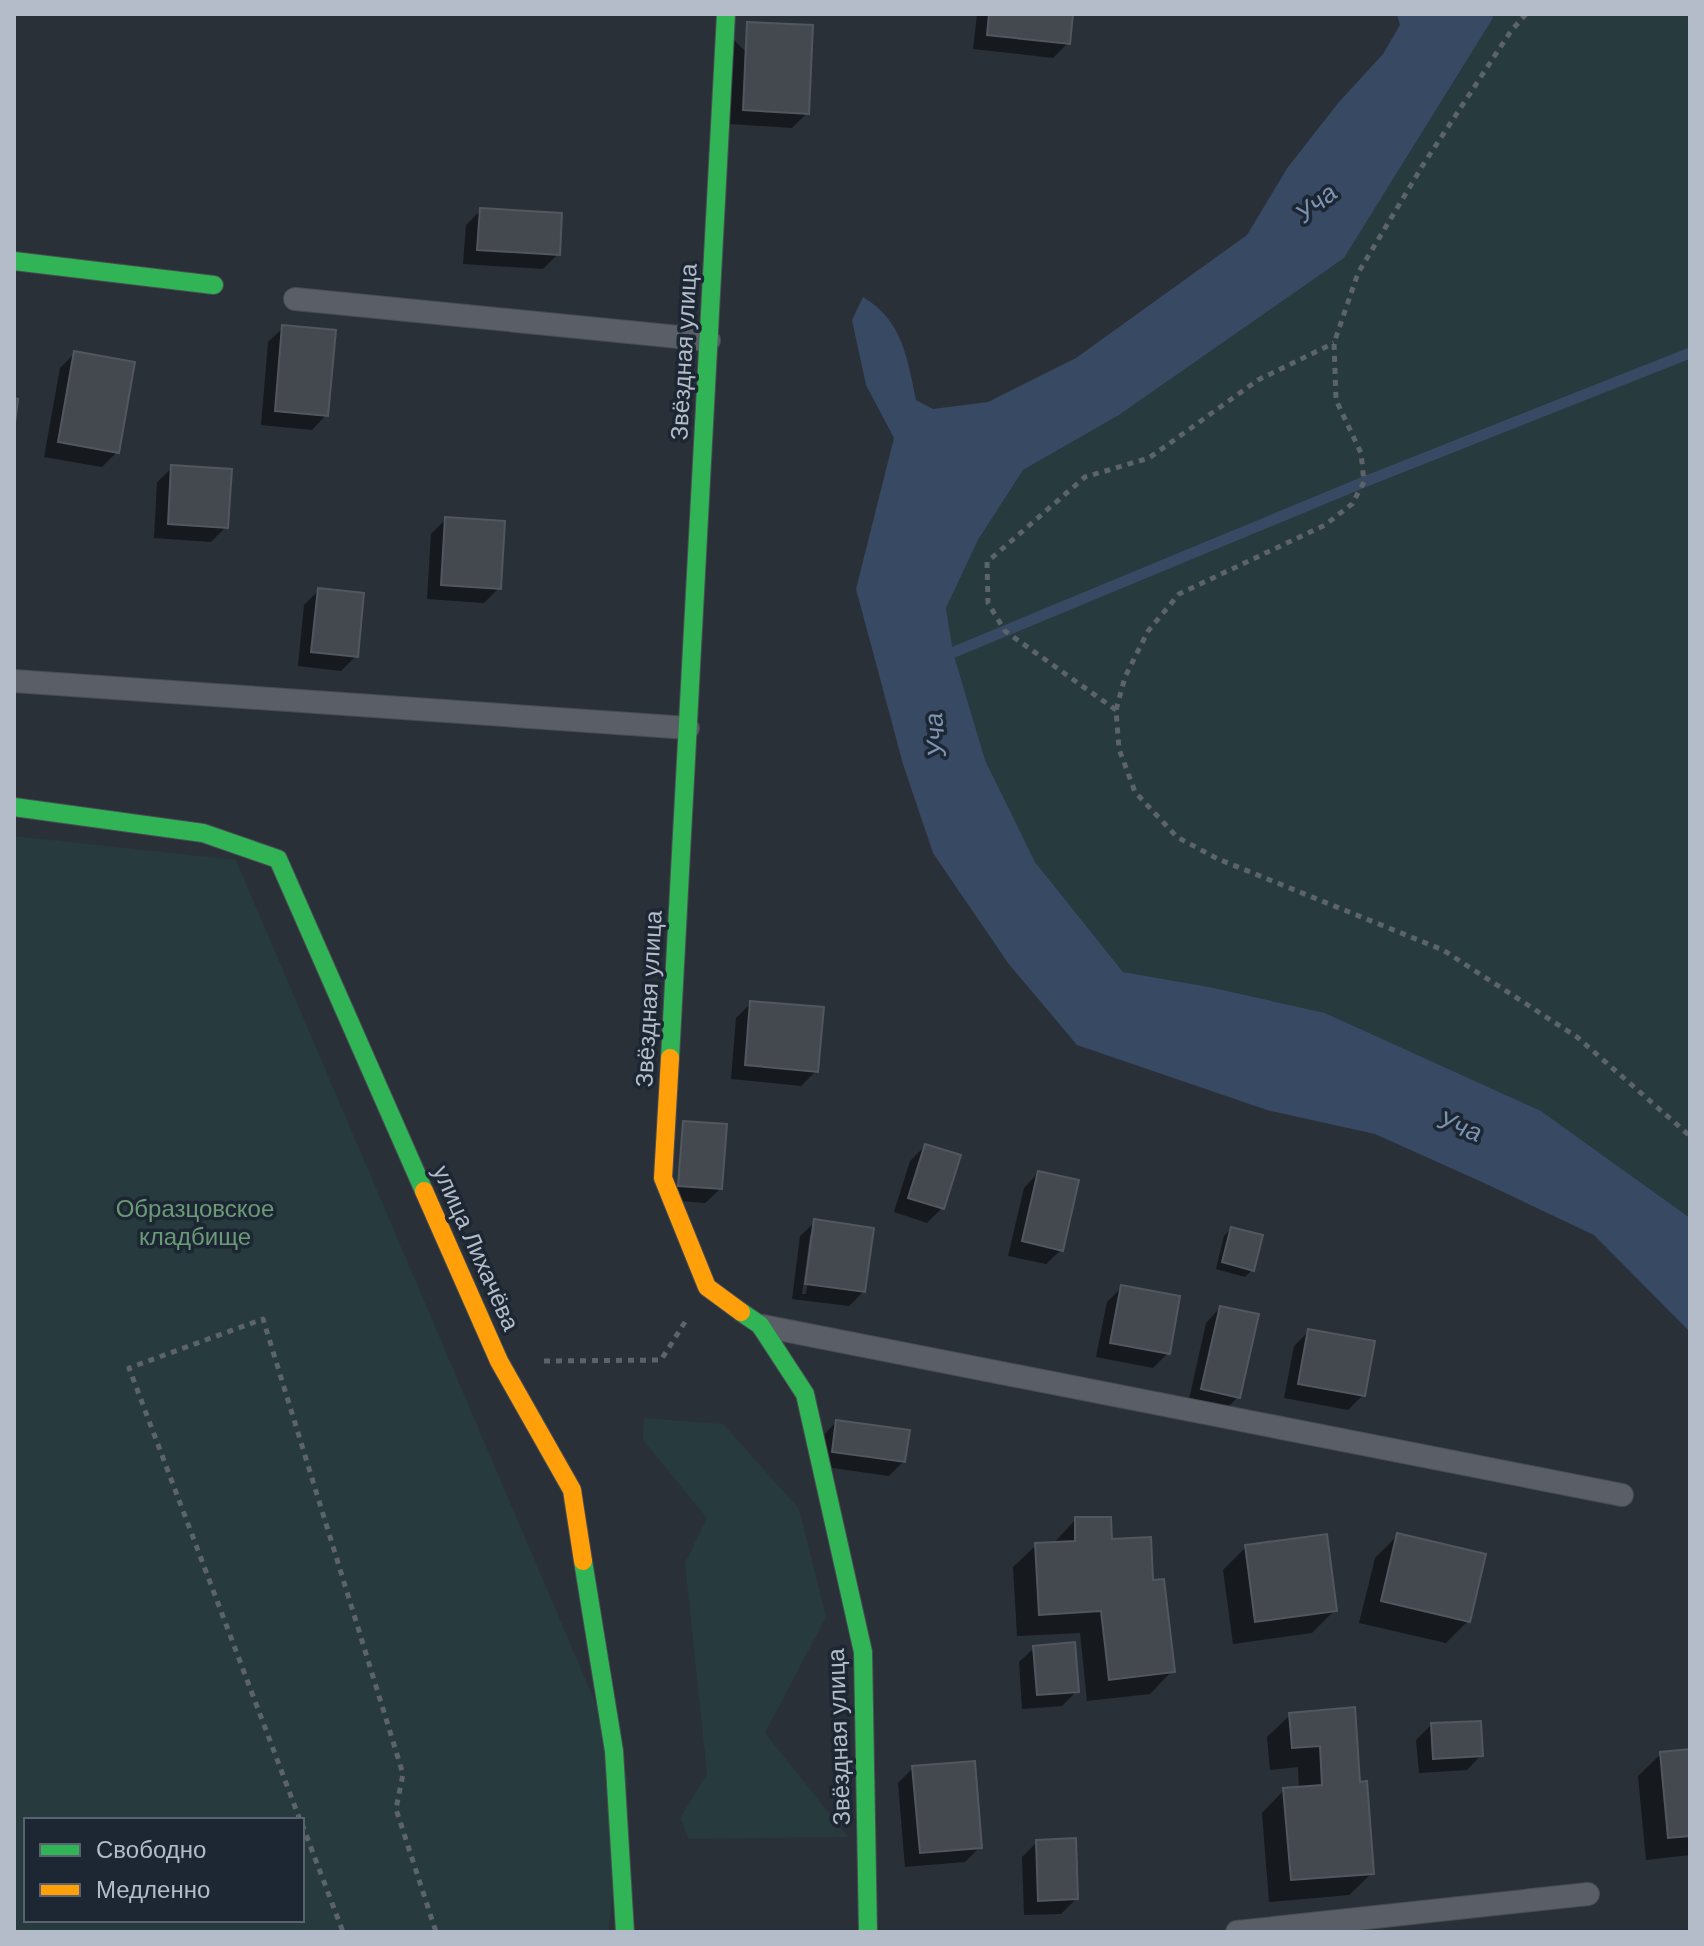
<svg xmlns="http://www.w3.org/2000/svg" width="1704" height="1946" viewBox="0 0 1704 1946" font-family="'DM Sans',sans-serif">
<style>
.green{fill:#273a3e;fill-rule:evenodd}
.water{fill:#384963}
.shadow{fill:#0007;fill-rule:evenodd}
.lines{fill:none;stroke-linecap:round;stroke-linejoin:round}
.stream{stroke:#384963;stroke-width:11}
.building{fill:#444950;stroke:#52575f;stroke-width:2}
.lane-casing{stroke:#484c53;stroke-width:24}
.fast-casing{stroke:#484c53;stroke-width:20}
.slow-casing{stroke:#484c53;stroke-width:20}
.path{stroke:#5d636a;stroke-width:5;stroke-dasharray:6 6;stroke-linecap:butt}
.lane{stroke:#5a5e66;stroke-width:22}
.fast{stroke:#30b455;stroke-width:18}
.slow{stroke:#ff9f0a;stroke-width:18}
.labels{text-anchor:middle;stroke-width:7;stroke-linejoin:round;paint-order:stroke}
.street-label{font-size:24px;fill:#b4bcc9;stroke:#1d2633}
.park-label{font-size:24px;fill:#6b9a76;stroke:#1d2633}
.water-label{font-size:26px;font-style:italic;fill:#7c92b1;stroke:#1d2633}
</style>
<rect width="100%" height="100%" fill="#2a3038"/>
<!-- green -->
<g class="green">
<path d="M1492,14H1690V1218L1541,1111L1325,1013L1209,987L1123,972L1035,862L985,760L953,652L946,608L978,540L1023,470L1119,415L1344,258L1493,18Z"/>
<path d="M14,836L236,860L628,1779L608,1932H14ZM26,1820H302V1920H26Z"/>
<path d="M644,1418L723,1424L799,1509L826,1617L765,1733L848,1837L689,1839L680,1818L707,1774L685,1563L707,1518L643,1440Z"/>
</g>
<!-- water -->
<path class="water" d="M1397,14H1492L1493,18L1344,258L1119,415L1023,470L978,540L946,608L953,652L985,760L1035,862L1123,972L1209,987L1325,1013L1541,1111L1690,1218V1332L1594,1235L1482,1182L1375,1134L1267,1110L1077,1045L1008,963L933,853L903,764L856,589L894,438L866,385L852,320L863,297C903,321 907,358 916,400L933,409L988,402L1076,358L1247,235L1288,167L1339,102L1383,54L1400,25Z"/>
<!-- shadow -->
<g class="shadow">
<path d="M977,14H1071L1068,43L1053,58L973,49Z"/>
<path d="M733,39L807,113L792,128L729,124Z"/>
<path d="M481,210L558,254L543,269L463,264L466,225Z"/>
<path d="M283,328L326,415L312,430L261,425L268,342Z"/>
<path d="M75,353L117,452L102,467L44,457L60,368Z"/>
<path d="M172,468L226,527L211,542L154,538L157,482Z"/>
<path d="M446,519L499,588L484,603L427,599L431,534Z"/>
<path d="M319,590L356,656L341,671L298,666L304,605Z"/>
<path d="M751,1003L816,1071L801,1086L731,1079L736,1018Z"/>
<path d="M725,1126L720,1189L705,1203L664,1200Z"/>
<path d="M925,1146L942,1208L927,1223L894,1212L910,1161Z"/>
<path d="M1038,1173L1061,1250L1046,1264L1008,1256L1024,1188Z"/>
<path d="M815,1222L864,1291L849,1306L792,1299L800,1236ZM810,1235H814L806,1294H802Z"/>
<path d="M1231,1229L1252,1270L1245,1277L1216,1269L1224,1236Z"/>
<path d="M1122,1287L1168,1353L1153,1368L1096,1357L1107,1302Z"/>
<path d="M1220,1308L1238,1397L1224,1411L1188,1404L1206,1323Z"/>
<path d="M1308,1332L1363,1395L1348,1410L1284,1398L1294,1346Z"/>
<path d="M836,1422L904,1461L889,1476L818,1466L822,1437Z"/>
<path d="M1076,1519L1110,1541L1151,1582L1172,1671L1150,1694L1087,1701L1080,1633L1017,1636L1013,1567L1036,1545L1053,1544Z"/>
<path d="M1397,1536L1468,1621L1446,1643L1359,1623L1375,1558Z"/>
<path d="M1246,1547L1335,1610L1312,1633L1233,1644L1223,1570Z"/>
<path d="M1034,1648L1077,1691L1062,1706L1022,1709L1019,1662Z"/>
<path d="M1290,1715L1358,1784L1372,1873L1349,1895L1269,1902L1262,1813L1284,1790L1299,1789L1298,1767L1270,1770L1267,1737Z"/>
<path d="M1431,1725L1481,1755L1467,1770L1419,1773L1416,1740Z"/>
<path d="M1690,1751V1855L1646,1860L1638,1776L1661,1754Z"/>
<path d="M913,1768L980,1847L965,1862L905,1867L898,1783Z"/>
<path d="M1037,1842L1076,1899L1061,1914L1024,1915L1022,1857Z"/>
</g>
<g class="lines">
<!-- stream -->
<path class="stream" d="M942,657L1364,482L1690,353"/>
</g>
<!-- building -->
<g class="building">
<path d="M989,14H1073L1070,44L987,35Z"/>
<path d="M747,22L813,25L809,114L743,110Z"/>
<path d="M480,208L562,213L560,255L477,250Z"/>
<path d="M282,325L336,330L328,416L275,411Z"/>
<path d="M74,351L135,362L119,453L58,442Z"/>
<path d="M14,398L18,399L14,431Z"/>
<path d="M171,465L232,469L228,528L168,524Z"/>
<path d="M445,517L505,521L501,589L441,585Z"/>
<path d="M318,588L364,593L358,657L311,652Z"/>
<path d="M750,1001L824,1007L818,1072L745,1065Z"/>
<path d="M683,1121L727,1124L722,1189L678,1186Z"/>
<path d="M925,1144L961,1155L944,1209L908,1198Z"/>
<path d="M1038,1171L1079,1180L1063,1251L1022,1241Z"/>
<path d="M814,1219L874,1228L865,1292L805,1284Z"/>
<path d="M1231,1227L1263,1235L1254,1271L1222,1262Z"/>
<path d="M1121,1285L1180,1296L1170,1354L1110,1343Z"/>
<path d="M1220,1306L1259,1314L1240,1398L1201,1389Z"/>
<path d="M1308,1329L1375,1341L1365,1396L1298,1384Z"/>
<path d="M836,1420L910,1430L905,1462L832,1452Z"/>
<path d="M1075,1517H1111L1112,1539L1151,1537L1153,1580L1164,1579L1175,1672L1109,1680L1101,1611L1039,1615L1035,1543L1075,1541Z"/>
<path d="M1397,1533L1486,1554L1470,1622L1381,1601Z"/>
<path d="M1327,1534L1337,1611L1255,1622L1245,1545Z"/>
<path d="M1075,1642L1079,1692L1037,1695L1033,1646Z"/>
<path d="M1355,1707L1360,1782L1367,1781L1374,1874L1291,1880L1283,1788L1322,1785L1320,1746L1292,1748L1289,1713Z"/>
<path d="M1481,1721L1483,1756L1433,1759L1431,1723Z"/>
<path d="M1690,1749V1836L1668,1838L1660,1752Z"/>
<path d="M975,1761L982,1848L920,1853L912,1766Z"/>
<path d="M1076,1838L1078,1899L1038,1901L1036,1840Z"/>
</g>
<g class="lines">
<defs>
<g id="lane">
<path d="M295,299L709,340"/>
<path d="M14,681L688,728"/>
<path d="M763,1326L1622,1495"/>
<path d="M1237,1932L1588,1894"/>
</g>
<g id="fast">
<path d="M14,261L214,285"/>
<path d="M14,807L203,833L278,859L424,1191"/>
<path d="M670,1058L726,14"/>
<path d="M741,1312L760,1325L805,1394L863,1652L868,1932"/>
<path d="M583,1561L614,1751L625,1932"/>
</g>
<g id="slow">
<path d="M670,1058L663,1178L707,1287L741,1312"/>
<path d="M424,1191L499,1361L572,1490L583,1561"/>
</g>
</defs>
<!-- lane casing -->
<use href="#lane" class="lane-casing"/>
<!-- fast casing -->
<use href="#fast" class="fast-casing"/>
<!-- slow casing -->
<use href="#slow" class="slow-casing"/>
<!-- path -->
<g class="path">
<path d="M1526,14L1511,31L1423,165L1358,273L1334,343L1336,400L1361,453L1364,482L1352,504L1325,525L1179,594L1148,631L1125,677L1116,710L1119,749L1135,792L1177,837L1218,859L1443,950L1577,1037L1690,1136"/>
<path d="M1116,710L1005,631L988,603L987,562L1085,477L1149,458L1258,380L1334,343"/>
<path d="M544,1361L661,1360L685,1322"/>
<path d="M300,1820L129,1368L263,1319L403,1774L396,1809L436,1932"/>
<path d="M302,1824L343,1932"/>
</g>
<!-- lane -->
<use href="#lane" class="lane"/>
<!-- fast -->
<use href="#fast" class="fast"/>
<!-- slow -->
<use href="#slow" class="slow"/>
</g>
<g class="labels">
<!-- street labels -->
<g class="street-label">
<text transform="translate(684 352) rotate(-87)" y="8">Звёздная улица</text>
<text transform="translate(649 999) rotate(-87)" y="8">Звёздная улица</text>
<text transform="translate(476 1248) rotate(66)" y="8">улица Лихачёва</text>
<text transform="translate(839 1737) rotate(-92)" y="8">Звёздная улица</text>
</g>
<!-- park labels -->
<g class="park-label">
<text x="195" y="1217">Образцовское<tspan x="195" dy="28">кладбище</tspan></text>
</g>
<!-- water labels -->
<g class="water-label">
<text transform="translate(1316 203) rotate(-39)" y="9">Уча</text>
<text transform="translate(935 735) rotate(-95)" y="9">Уча</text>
<text transform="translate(1460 1126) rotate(20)" y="9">Уча</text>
</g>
</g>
<!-- border -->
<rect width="1704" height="1946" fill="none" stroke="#b4bcc9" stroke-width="32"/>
<!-- legend -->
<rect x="24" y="1818" width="280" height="104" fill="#1d2633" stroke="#59626f" stroke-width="2"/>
<rect x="40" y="1844" width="40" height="12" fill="#30b455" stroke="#59626f" stroke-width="2"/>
<text x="96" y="1858" font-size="24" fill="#b4bcc9">Свободно</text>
<rect x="40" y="1884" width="40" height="12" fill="#ff9f0a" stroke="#59626f" stroke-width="2"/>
<text x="96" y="1898" font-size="24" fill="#b4bcc9">Медленно</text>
</svg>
